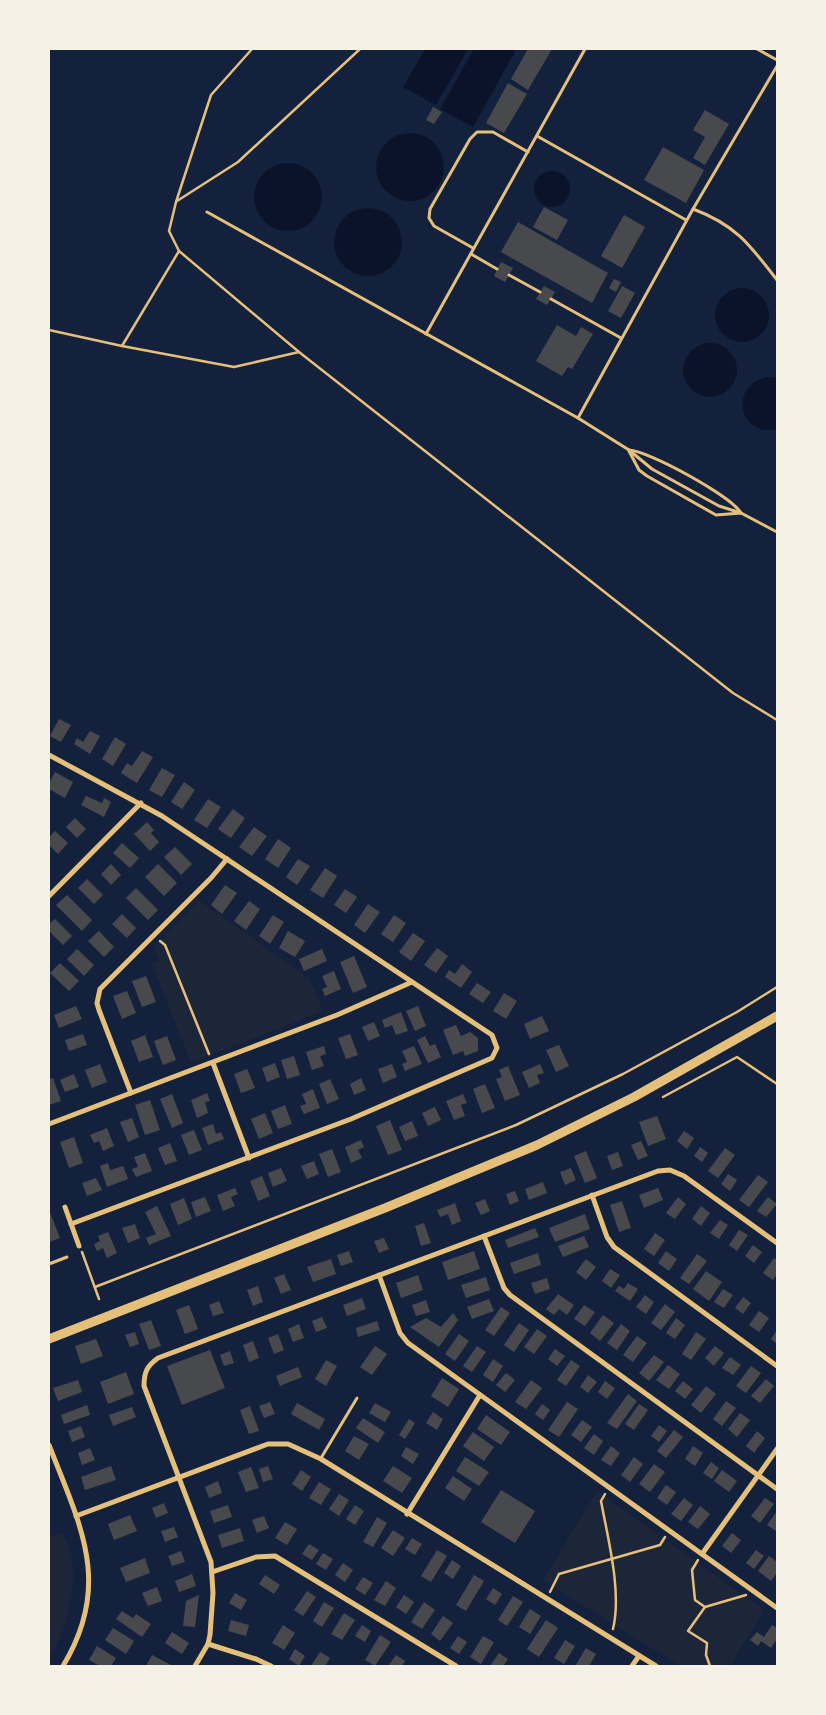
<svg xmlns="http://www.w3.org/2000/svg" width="826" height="1715" viewBox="0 0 826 1715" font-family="'Crimson Pro',serif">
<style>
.green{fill:#1d2539}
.water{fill:#0b132b}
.building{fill:#48494c}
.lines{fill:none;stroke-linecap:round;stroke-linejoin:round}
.path{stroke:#e5c07b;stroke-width:2.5}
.service{stroke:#e5c07b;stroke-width:3}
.minor{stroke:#e5c07b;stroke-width:5}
.secondary{stroke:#e5c07b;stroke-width:9}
</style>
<rect width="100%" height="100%" fill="#14213d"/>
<!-- green -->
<g class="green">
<path d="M200,901L309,978L323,1011L191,1063L152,964L159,961L153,948Z"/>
<path d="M597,1491L764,1610L730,1666H680L543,1580Z"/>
<path d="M62,1532C65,1539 69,1546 71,1554C79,1583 65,1634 49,1659V1537Z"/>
</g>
<!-- water -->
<g class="water">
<path d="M425,49H468L436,105L403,87Z"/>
<path d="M474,49L516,50L473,127L440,109Z"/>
<circle cx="410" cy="167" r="34"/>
<circle cx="288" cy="197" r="34"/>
<circle cx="552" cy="189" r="18"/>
<circle cx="368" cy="242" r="34"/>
<circle cx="742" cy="315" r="27"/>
<circle cx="710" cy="370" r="27"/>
<path d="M767,377L777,378V429C740,439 727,386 767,377Z"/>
</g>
<!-- building -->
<g class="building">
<path d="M528,49H552L528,90L511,79Z"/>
<path d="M508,83L527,94L504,133L486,123Z"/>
<path d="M433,107L442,112L434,124L426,120Z"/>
<path d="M705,110L729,124L705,165L693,158L705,137L693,130Z"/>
<path d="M663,147L704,170L686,203L644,180Z"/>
<path d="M544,207L568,220L557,240L533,227Z"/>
<path d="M624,215L645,227L622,268L601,256Z"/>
<path d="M518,222L608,273L592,303L501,252Z"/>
<path d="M501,262L513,268L505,282L494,276Z"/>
<path d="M614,279L621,282L616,292L609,288Z"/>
<path d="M544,286L555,292L547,305L536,299Z"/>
<path d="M622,286L635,293L621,318L608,311Z"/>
<path d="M557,325L576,336L581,327L593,334L572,369L568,367L562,376L536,361Z"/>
<path d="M59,719L71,725L61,742L50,736Z"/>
<path d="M90,731L100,736L90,754L74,744L77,738L83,742Z"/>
<path d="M115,737L126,744L113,766L102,759Z"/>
<path d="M142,751L153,757L137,783L121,773L127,763L132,766Z"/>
<path d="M162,768L175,775L162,797L149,790Z"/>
<path d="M55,772L73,782L65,798L49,789V783Z"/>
<path d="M184,782L195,790L182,809L171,802Z"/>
<path d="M86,796L102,803L104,798L111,802L104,817L81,805Z"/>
<path d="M208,799L221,807L207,828L194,820Z"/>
<path d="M233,809L245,818L231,838L218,829Z"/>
<path d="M75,818L86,829L77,838L66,827Z"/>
<path d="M147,822L154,830L151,833L159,842L150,851L134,834Z"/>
<path d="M254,827L267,836L252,856L239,847Z"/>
<path d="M55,831L68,843L58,854L49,845V837Z"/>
<path d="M278,839L291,848L278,868L265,859Z"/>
<path d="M122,843L139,858L130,868L113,853Z"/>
<path d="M175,847L192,864L181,875L164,857Z"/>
<path d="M298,859L310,866L297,885L286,877Z"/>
<path d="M111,864L121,875L111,885L101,874Z"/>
<path d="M158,864L177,883L164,896L145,877Z"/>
<path d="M325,868L337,876L323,898L310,890Z"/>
<path d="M87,879L103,895L94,904L78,888Z"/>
<path d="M225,885L237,893L222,914L211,905Z"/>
<path d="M136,888L158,910L148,920L126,898Z"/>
<path d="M345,889L357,897L346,913L334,905Z"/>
<path d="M67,895L92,920L82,931L56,905Z"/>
<path d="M249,901L260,909L246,930L234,921Z"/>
<path d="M368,904L380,912L365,933L354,925Z"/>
<path d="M122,914L136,928L127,938L112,924Z"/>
<path d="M273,915L284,922L270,944L259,936Z"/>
<path d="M394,915L406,923L393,942L381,934Z"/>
<path d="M55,919L72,936L63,945L49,931V924Z"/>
<path d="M99,931L114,947L104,957L88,941Z"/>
<path d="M288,931L305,941L295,957L279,948Z"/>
<path d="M413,933L425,941L411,961L399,952Z"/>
<path d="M437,948L448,956L436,973L424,965Z"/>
<path d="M77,949L94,965L84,976L67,959Z"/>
<path d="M322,949L327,961L304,971L299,959Z"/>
<path d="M354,956L367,987L353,993L340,962Z"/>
<path d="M60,963L79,981L69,991L50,973Z"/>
<path d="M462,964L472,972L461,988L445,977L449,970L455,974Z"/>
<path d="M334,971L341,989L325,996L322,989L327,987L322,976Z"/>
<path d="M146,976L156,1002L142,1007L132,981Z"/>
<path d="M477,983L491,992L483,1003L469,994Z"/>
<path d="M127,991L136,1013L122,1019L113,996Z"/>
<path d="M504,993L517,1001L506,1019L493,1011Z"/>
<path d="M76,1006L82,1019L59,1028L54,1015Z"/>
<path d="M418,1006L426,1026L415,1031L406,1011Z"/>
<path d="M401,1012L408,1031L396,1035L392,1025L385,1028L382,1020Z"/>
<path d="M542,1016L549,1031L530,1039L524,1024Z"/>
<path d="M374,1022L380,1036L368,1041L362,1027Z"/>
<path d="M456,1025L461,1036L470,1032L478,1038V1051L465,1056L463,1051L453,1055L443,1030Z"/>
<path d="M83,1034L87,1045L69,1051L65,1040Z"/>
<path d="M350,1034L358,1055L346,1059L338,1038Z"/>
<path d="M145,1035L153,1057L139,1062L131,1041Z"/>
<path d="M167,1036L176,1060L163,1065L154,1041Z"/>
<path d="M425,1036L430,1046L435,1044L441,1057L428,1063L417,1040Z"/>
<path d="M559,1045L569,1066L556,1072L546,1050Z"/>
<path d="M324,1046L326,1054L320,1056L324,1066L312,1070L306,1052Z"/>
<path d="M414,1046L422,1064L405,1071L402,1064L407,1062L402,1051Z"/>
<path d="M294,1056L300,1075L287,1079L281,1060Z"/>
<path d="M275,1063L280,1077L267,1082L262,1068Z"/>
<path d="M100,1064L107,1082L92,1088L85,1070Z"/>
<path d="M392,1064L397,1077L383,1083L378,1069Z"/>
<path d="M540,1064L544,1073L537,1075L540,1083L529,1088L522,1072Z"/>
<path d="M508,1066L520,1095L505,1101L496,1079L502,1077L499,1070Z"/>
<path d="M247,1069L255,1088L241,1093L234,1074Z"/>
<path d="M74,1074L79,1087L65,1092L60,1080Z"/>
<path d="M53,1078L61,1101L49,1105V1079Z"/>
<path d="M361,1078L366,1090L354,1095L350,1084Z"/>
<path d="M330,1079L339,1099L327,1104L319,1084Z"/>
<path d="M485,1084L495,1108L482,1113L473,1089Z"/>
<path d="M313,1089L320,1108L304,1114L300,1106L306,1104L302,1094Z"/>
<path d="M207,1093L210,1101L205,1102L208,1113L197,1118L191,1100Z"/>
<path d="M172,1094L183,1123L172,1128L160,1099Z"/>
<path d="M463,1094L467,1103L461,1105L465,1116L454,1120L446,1101Z"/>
<path d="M150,1100L160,1130L145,1135L135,1105Z"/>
<path d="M285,1105L292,1124L278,1129L271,1111Z"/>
<path d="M435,1107L441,1120L428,1126L422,1113Z"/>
<path d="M265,1113L273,1133L259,1139L251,1119Z"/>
<path d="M657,1116L666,1139L648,1146L639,1122Z"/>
<path d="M132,1118L139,1137L128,1142L120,1122Z"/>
<path d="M390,1120L402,1150L388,1155L376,1126Z"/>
<path d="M412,1121L418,1136L405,1141L399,1127Z"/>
<path d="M213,1124L216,1134L221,1132L224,1139L208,1145L202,1128Z"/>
<path d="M107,1128L114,1146L103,1151L99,1141L94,1143L90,1135Z"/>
<path d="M194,1130L202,1150L189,1155L181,1135Z"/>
<path d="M684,1131L694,1138L687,1149L677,1141Z"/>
<path d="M74,1137L83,1163L69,1168L60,1142Z"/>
<path d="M361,1140L364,1147L358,1150L362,1158L351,1163L345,1147Z"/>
<path d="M641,1141L648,1156L638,1160L631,1145Z"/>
<path d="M170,1143L177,1161L165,1165L158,1148Z"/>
<path d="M700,1147L708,1153L702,1162L694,1156Z"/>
<path d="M725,1148L735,1155L718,1178L708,1171Z"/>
<path d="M332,1149L341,1172L328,1177L319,1154Z"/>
<path d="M586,1151L597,1178L585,1183L574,1156Z"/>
<path d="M618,1152L623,1166L612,1170L607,1156Z"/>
<path d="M145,1153L152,1171L136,1177L132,1169L138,1167L134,1157Z"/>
<path d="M314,1161L319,1174L307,1179L301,1166Z"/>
<path d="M108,1163L110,1170L123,1166L128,1179L107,1187L100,1166Z"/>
<path d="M281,1168L287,1181L273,1187L268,1173Z"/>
<path d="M571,1168L576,1180L565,1185L560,1172Z"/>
<path d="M728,1174L737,1180L730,1191L721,1184Z"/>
<path d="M758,1175L768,1182L749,1207L739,1200Z"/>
<path d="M262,1176L270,1196L258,1201L250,1181Z"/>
<path d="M96,1178L102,1190L87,1196L82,1183Z"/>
<path d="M543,1182L547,1193L529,1200L525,1189Z"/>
<path d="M235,1188L238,1194L231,1197L235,1206L223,1211L217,1195Z"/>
<path d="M658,1188L663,1200L644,1208L639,1195Z"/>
<path d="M515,1191L519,1201L510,1205L506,1194Z"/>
<path d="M205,1197L211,1211L196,1217L191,1202Z"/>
<path d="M678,1197L686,1204L675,1219L666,1213Z"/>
<path d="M768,1197L777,1204L766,1217L757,1211Z"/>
<path d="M184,1198L192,1219L178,1225L170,1204Z"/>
<path d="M485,1199L490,1211L481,1215L475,1203Z"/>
<path d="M622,1201L631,1228L619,1232L610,1205Z"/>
<path d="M455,1203L461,1221L452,1225L448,1214L440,1217L437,1210Z"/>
<path d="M157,1206L171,1236L149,1245L146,1238L156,1234L145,1212Z"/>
<path d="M701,1206L710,1213L701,1226L692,1219Z"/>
<path d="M49,1210L60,1238L49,1242Z"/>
<path d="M585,1214L590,1229L555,1242L549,1228Z"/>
<path d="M720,1220L728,1225L719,1239L710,1233Z"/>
<path d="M424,1223L431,1243L421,1246L415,1226Z"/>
<path d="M135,1224L140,1238L128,1243L122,1228Z"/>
<path d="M535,1228L539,1237L508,1248L505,1240Z"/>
<path d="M739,1230L748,1235L737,1251L729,1245Z"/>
<path d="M108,1232L117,1253L107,1258L103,1248L97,1251L94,1244L100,1241L98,1236Z"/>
<path d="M655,1233L665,1240L654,1256L644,1249Z"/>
<path d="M584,1236L589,1247L563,1257L558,1246Z"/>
<path d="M384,1238L389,1249L379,1253L374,1241Z"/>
<path d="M753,1245L762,1252L754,1263L745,1256Z"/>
<path d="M349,1251L353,1262L341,1266L337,1255Z"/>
<path d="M474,1251L480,1269L448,1280L442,1262Z"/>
<path d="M666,1251L677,1259L669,1271L658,1263Z"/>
<path d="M538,1253L541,1265L514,1274L510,1263Z"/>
<path d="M697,1254L707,1261L689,1284L680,1278Z"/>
<path d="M774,1258L777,1260V1274L773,1280L763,1273Z"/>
<path d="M331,1259L336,1274L313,1282L307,1267Z"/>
<path d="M586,1259L596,1267L586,1280L576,1272Z"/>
<path d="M610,1269L620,1275L611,1288L602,1281Z"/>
<path d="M706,1271L722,1282L709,1301L693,1289Z"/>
<path d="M284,1274L291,1290L281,1294L274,1278Z"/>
<path d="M418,1275L423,1290L401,1298L396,1283Z"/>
<path d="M486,1277L490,1290L466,1298L461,1285Z"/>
<path d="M547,1278L550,1289L535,1294L531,1283Z"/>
<path d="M628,1283L638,1289L630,1301L615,1291L619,1286L624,1289Z"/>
<path d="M258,1286L263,1302L253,1306L247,1290Z"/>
<path d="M723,1289L733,1295L724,1308L714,1302Z"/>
<path d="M558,1294L574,1305L567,1315L559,1309L554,1315L546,1309Z"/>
<path d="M645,1295L654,1302L646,1314L636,1307Z"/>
<path d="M743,1297L751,1303L743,1314L735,1308Z"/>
<path d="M362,1298L366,1309L347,1316L343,1305Z"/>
<path d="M489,1299L494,1311L472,1319L467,1307Z"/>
<path d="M426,1300L430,1312L416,1316L412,1305Z"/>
<path d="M219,1301L224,1313L213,1316L209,1305Z"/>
<path d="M665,1304L675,1312L661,1330L651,1323Z"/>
<path d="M189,1305L198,1329L185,1334L176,1310Z"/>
<path d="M584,1305L595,1312L585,1326L574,1319Z"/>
<path d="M501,1307L510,1313L494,1336L485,1330Z"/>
<path d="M759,1311L769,1318L759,1332L749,1325Z"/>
<path d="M453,1313L458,1320L439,1347L410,1327L426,1318L441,1327Z"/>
<path d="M603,1315L614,1323L600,1341L590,1333Z"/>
<path d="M322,1317L327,1328L316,1332L312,1321Z"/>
<path d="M676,1318L685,1325L675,1339L666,1333Z"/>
<path d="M151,1320L161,1346L149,1350L139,1324Z"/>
<path d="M377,1321L380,1330L358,1337L356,1328Z"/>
<path d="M519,1323L529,1330L514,1352L504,1345Z"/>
<path d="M299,1324L304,1338L293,1342L288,1329Z"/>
<path d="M621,1324L630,1331L617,1350L607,1343Z"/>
<path d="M537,1329L547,1336L534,1354L524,1347Z"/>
<path d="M777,1330V1344L771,1339Z"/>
<path d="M135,1332L139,1344L130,1347L125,1335Z"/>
<path d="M696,1332L706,1339L691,1360L682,1354Z"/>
<path d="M278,1334L284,1350L274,1354L268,1338Z"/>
<path d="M459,1334L469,1341L455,1361L445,1354Z"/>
<path d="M637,1336L647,1343L633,1362L623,1355Z"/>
<path d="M96,1339L103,1356L81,1364L75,1346Z"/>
<path d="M253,1341L259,1358L249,1362L243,1345Z"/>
<path d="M375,1346L387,1354L372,1375L360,1367Z"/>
<path d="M477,1346L486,1352L472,1372L463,1366Z"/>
<path d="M715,1346L724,1353L714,1366L705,1358Z"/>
<path d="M555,1349L565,1356L557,1366L548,1359Z"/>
<path d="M210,1350L225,1388L182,1405L167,1366Z"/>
<path d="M230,1351L234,1363L224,1366L220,1355Z"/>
<path d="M654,1355L664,1362L649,1381L639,1373Z"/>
<path d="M730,1357L741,1365L733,1375L722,1368Z"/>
<path d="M493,1359L503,1366L493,1382L483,1375Z"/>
<path d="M326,1360L337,1366L326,1386L315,1379Z"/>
<path d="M571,1360L580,1366L566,1386L557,1380Z"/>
<path d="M668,1365L680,1374L669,1389L656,1380Z"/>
<path d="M751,1366L761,1373L746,1393L736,1386Z"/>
<path d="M298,1367L302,1377L280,1386L276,1376Z"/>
<path d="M126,1372L134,1394L108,1404L100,1382Z"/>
<path d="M506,1373L515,1380L505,1392L496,1385Z"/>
<path d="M588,1375L597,1382L588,1393L580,1387Z"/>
<path d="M442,1378L459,1389L448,1407L431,1396Z"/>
<path d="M766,1379L774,1386L760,1403L751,1396Z"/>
<path d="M78,1380L82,1392L58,1401L53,1388Z"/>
<path d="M531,1380L542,1388L526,1409L515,1402Z"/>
<path d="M605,1381L615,1388L607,1399L598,1392Z"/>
<path d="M683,1381L693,1389L685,1399L675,1391Z"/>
<path d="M706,1386L716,1394L701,1413L691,1405Z"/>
<path d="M628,1394L637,1401L617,1429L607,1423Z"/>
<path d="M726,1401L736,1408L722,1426L713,1419Z"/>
<path d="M270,1402L275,1414L264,1418L259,1406Z"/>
<path d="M567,1402L578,1409L559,1437L548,1430Z"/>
<path d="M297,1403L325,1419L319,1430L291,1414Z"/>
<path d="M375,1403L391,1412L385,1422L369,1413Z"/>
<path d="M542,1404L550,1410L543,1420L535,1414Z"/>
<path d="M639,1404L648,1410L634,1430L625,1424Z"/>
<path d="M87,1405L90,1415L64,1424L61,1415Z"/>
<path d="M250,1406L259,1431L249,1434L240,1410Z"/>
<path d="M132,1407L136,1417L113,1426L109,1415Z"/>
<path d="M433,1412L443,1419L437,1430L426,1423Z"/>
<path d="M740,1413L750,1420L737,1437L728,1429Z"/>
<path d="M486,1415L510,1432L501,1445L477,1429Z"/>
<path d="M363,1418L385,1432L378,1443L356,1428Z"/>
<path d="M409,1419L415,1423L405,1439L399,1435Z"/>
<path d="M582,1420L592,1427L581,1442L571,1435Z"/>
<path d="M659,1425L667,1431L659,1442L651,1436Z"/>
<path d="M81,1426L85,1437L72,1442L68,1431Z"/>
<path d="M674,1430L683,1437L666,1458L657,1451Z"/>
<path d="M757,1431L765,1438L754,1453L746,1446Z"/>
<path d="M473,1432L494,1447L484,1461L463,1446Z"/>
<path d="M594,1434L603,1441L594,1455L584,1448Z"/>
<path d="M354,1436L369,1444L359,1460L345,1451Z"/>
<path d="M611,1446L620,1453L611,1466L601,1460Z"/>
<path d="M693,1446L703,1453L695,1466L685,1459Z"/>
<path d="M406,1447L419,1454L413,1464L401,1456Z"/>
<path d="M90,1448L95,1460L82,1465L78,1453Z"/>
<path d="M465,1457L489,1472L479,1486L456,1471Z"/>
<path d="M634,1457L643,1464L630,1482L621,1475Z"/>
<path d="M711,1462L719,1468L712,1479L703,1473Z"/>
<path d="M654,1464L665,1472L650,1492L639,1484Z"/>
<path d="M111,1466L116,1480L85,1490L81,1477Z"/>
<path d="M268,1466L273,1479L263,1482L259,1469Z"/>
<path d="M393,1466L412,1478L402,1493L383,1481Z"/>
<path d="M251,1467L259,1488L246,1492L238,1472Z"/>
<path d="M301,1470L311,1477L302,1491L292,1484Z"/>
<path d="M722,1470L737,1481L729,1492L714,1481Z"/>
<path d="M453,1476L472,1489L464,1501L445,1488Z"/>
<path d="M218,1481L222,1493L209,1498L205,1487Z"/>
<path d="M319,1482L331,1489L321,1505L309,1498Z"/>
<path d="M666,1485L676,1492L667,1505L657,1498Z"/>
<path d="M501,1490L535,1511L515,1543L481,1522Z"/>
<path d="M339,1494L349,1500L339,1516L329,1509Z"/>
<path d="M684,1498L693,1505L681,1521L671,1514Z"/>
<path d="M765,1498L774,1504L760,1523L751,1516Z"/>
<path d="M164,1503L168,1513L156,1518L152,1508Z"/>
<path d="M228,1505L232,1517L214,1523L210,1511Z"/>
<path d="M355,1505L364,1511L355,1525L346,1519Z"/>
<path d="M700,1506L710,1514L698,1529L688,1522Z"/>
<path d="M777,1511V1530L776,1531L767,1525Z"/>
<path d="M130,1515L137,1531L114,1540L108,1524Z"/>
<path d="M264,1516L269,1528L257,1533L252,1520Z"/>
<path d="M377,1517L387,1523L373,1547L363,1542Z"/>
<path d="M285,1522L297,1529L287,1545L275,1538Z"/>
<path d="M174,1527L178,1537L165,1542L161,1531Z"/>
<path d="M240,1528L244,1541L222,1548L218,1535Z"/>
<path d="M393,1530L405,1538L393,1556L381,1548Z"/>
<path d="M732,1533L741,1540L731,1553L722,1546Z"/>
<path d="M412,1538L422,1544L415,1555L405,1549Z"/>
<path d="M309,1544L319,1550L312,1560L302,1554Z"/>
<path d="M437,1550L447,1556L431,1582L421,1576Z"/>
<path d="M756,1550L764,1556L754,1569L746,1563Z"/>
<path d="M181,1551L185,1562L172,1566L168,1556Z"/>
<path d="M323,1553L333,1559L326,1570L316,1564Z"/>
<path d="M769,1556L777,1562V1573L771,1581L758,1571Z"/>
<path d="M145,1558L150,1573L126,1582L120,1568Z"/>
<path d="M452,1560L461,1566L453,1579L444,1573Z"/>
<path d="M343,1563L353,1570L345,1582L335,1575Z"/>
<path d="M192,1574L196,1586L179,1592L175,1581Z"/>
<path d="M265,1575L280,1585L274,1594L259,1584Z"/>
<path d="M474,1575L484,1581L466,1611L456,1605Z"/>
<path d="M363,1577L373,1583L365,1595L355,1589Z"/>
<path d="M386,1581L396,1588L385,1606L374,1600Z"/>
<path d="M157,1587L162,1601L148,1606L142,1593Z"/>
<path d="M493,1588L502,1594L495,1605L486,1599Z"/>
<path d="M307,1591L316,1597L303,1616L294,1610Z"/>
<path d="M235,1593L247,1600L241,1610L229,1603Z"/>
<path d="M199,1595L195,1627L183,1626L186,1601Z"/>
<path d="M404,1595L414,1602L406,1614L396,1607Z"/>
<path d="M513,1596L523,1602L507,1626L498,1620Z"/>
<path d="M324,1602L334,1608L322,1627L313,1621Z"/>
<path d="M424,1602L435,1610L422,1629L411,1622Z"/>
<path d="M530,1609L541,1616L530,1634L519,1627Z"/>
<path d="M122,1611L133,1618L136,1614L151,1624L142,1637L116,1619Z"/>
<path d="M344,1613L355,1620L342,1640L331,1634Z"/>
<path d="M443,1616L453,1623L440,1641L431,1634Z"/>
<path d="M231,1620L249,1625L246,1636L228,1631Z"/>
<path d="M546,1620L558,1628L539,1657L527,1649Z"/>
<path d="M283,1625L295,1633L284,1650L272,1643Z"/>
<path d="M362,1625L371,1631L365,1642L355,1636Z"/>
<path d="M772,1625L777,1628V1639L771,1648L761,1641L758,1646L750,1640L757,1632L764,1637Z"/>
<path d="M113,1628L134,1641L126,1654L105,1640Z"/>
<path d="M172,1632L189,1643L182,1654L165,1643Z"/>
<path d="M380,1635L391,1642L375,1666L365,1660Z"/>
<path d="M458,1636L467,1642L459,1654L450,1648Z"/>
<path d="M483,1636L494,1642L481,1664L470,1657Z"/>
<path d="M565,1640L575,1646L564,1664L554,1658Z"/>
<path d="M97,1646L116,1658L111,1666H100L89,1660Z"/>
<path d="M586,1648L596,1654L589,1666H575Z"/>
<path d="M295,1649L305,1656L299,1666L289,1659Z"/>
<path d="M320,1652L330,1658L325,1666H311Z"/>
<path d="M499,1653L508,1659L503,1666H490Z"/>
<path d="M152,1655L173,1666H146Z"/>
<path d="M396,1655L405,1661L402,1666L389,1665Z"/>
</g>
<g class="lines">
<!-- path -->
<g class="path">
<path d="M252,49L211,95L176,202L169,231L179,251L299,352L733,693L777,720"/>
<path d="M177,201L238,162L360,49"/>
<path d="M179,251L122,346L234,367L299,352"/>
<path d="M49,330L122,346"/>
<path d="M160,941L165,945L209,1054"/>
<path d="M663,1097L737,1057L777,1084"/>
<path d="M82,1252L99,1299"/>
<path d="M95,1287L516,1125L623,1074L737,1012L777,987"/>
<path d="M605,1494L601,1501C608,1539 622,1592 613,1629"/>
<path d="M698,1560L692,1570L695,1600L705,1607"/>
<path d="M550,1592L559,1574L660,1545L665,1537"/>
<path d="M710,1666L706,1655L707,1643L688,1631L705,1607L746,1595"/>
</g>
<!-- service -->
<g class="service">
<path d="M757,49L777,60"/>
<path d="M537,136L686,220"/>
<path d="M693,209C736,225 750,245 777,280"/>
<path d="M207,212L578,418L629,450L652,469L719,506L741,513L777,532"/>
<path d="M473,248L434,226L429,218L430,209L470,139L477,132H493L528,152"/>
<path d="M471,254L497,269"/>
<path d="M509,275L540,292"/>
<path d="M551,299L621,338"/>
<path d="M426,334L585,49"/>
<path d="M578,418L693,209L777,66"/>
<path d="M629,450C649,451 731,496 741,513"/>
<path d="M629,451L639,470L647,476L716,515L741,513"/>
<path d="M49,1264L67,1257"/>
<path d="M321,1458L357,1398"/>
</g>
<!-- minor -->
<g class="minor">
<path d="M49,755L162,816L492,1035L497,1048L492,1058L351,1119L71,1224"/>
<path d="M49,896L141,803"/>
<path d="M213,1063L249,1158"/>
<path d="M131,1093L99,1010L97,1003L100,989L211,878L227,859"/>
<path d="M49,1124L337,1015L412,982"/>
<path d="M592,1195L607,1237L614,1247L777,1366"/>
<path d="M65,1207L79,1246"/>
<path d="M484,1236L504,1288L510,1295L777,1489"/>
<path d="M379,1275L400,1333L408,1343L777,1608"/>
<path d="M49,1445C80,1525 113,1584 63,1666"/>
<path d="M407,1514L480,1395"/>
<path d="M76,1516L268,1444H288L321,1459L656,1666"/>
<path d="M702,1554L777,1449"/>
<path d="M212,1572L256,1557L275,1556L456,1666"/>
<path d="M208,1644L256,1659L271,1666"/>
<path d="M195,1666L208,1644L210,1635L213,1593L211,1562L144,1386C144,1372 147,1366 158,1358L658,1171L670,1170L684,1176L777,1243"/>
<path d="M632,1666L639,1656"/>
</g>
<!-- secondary -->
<path class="secondary" d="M49,1339L385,1208L537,1145L634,1097L777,1016"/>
</g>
<!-- border -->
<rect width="826" height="1715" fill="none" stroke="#f6f1e7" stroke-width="100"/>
</svg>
